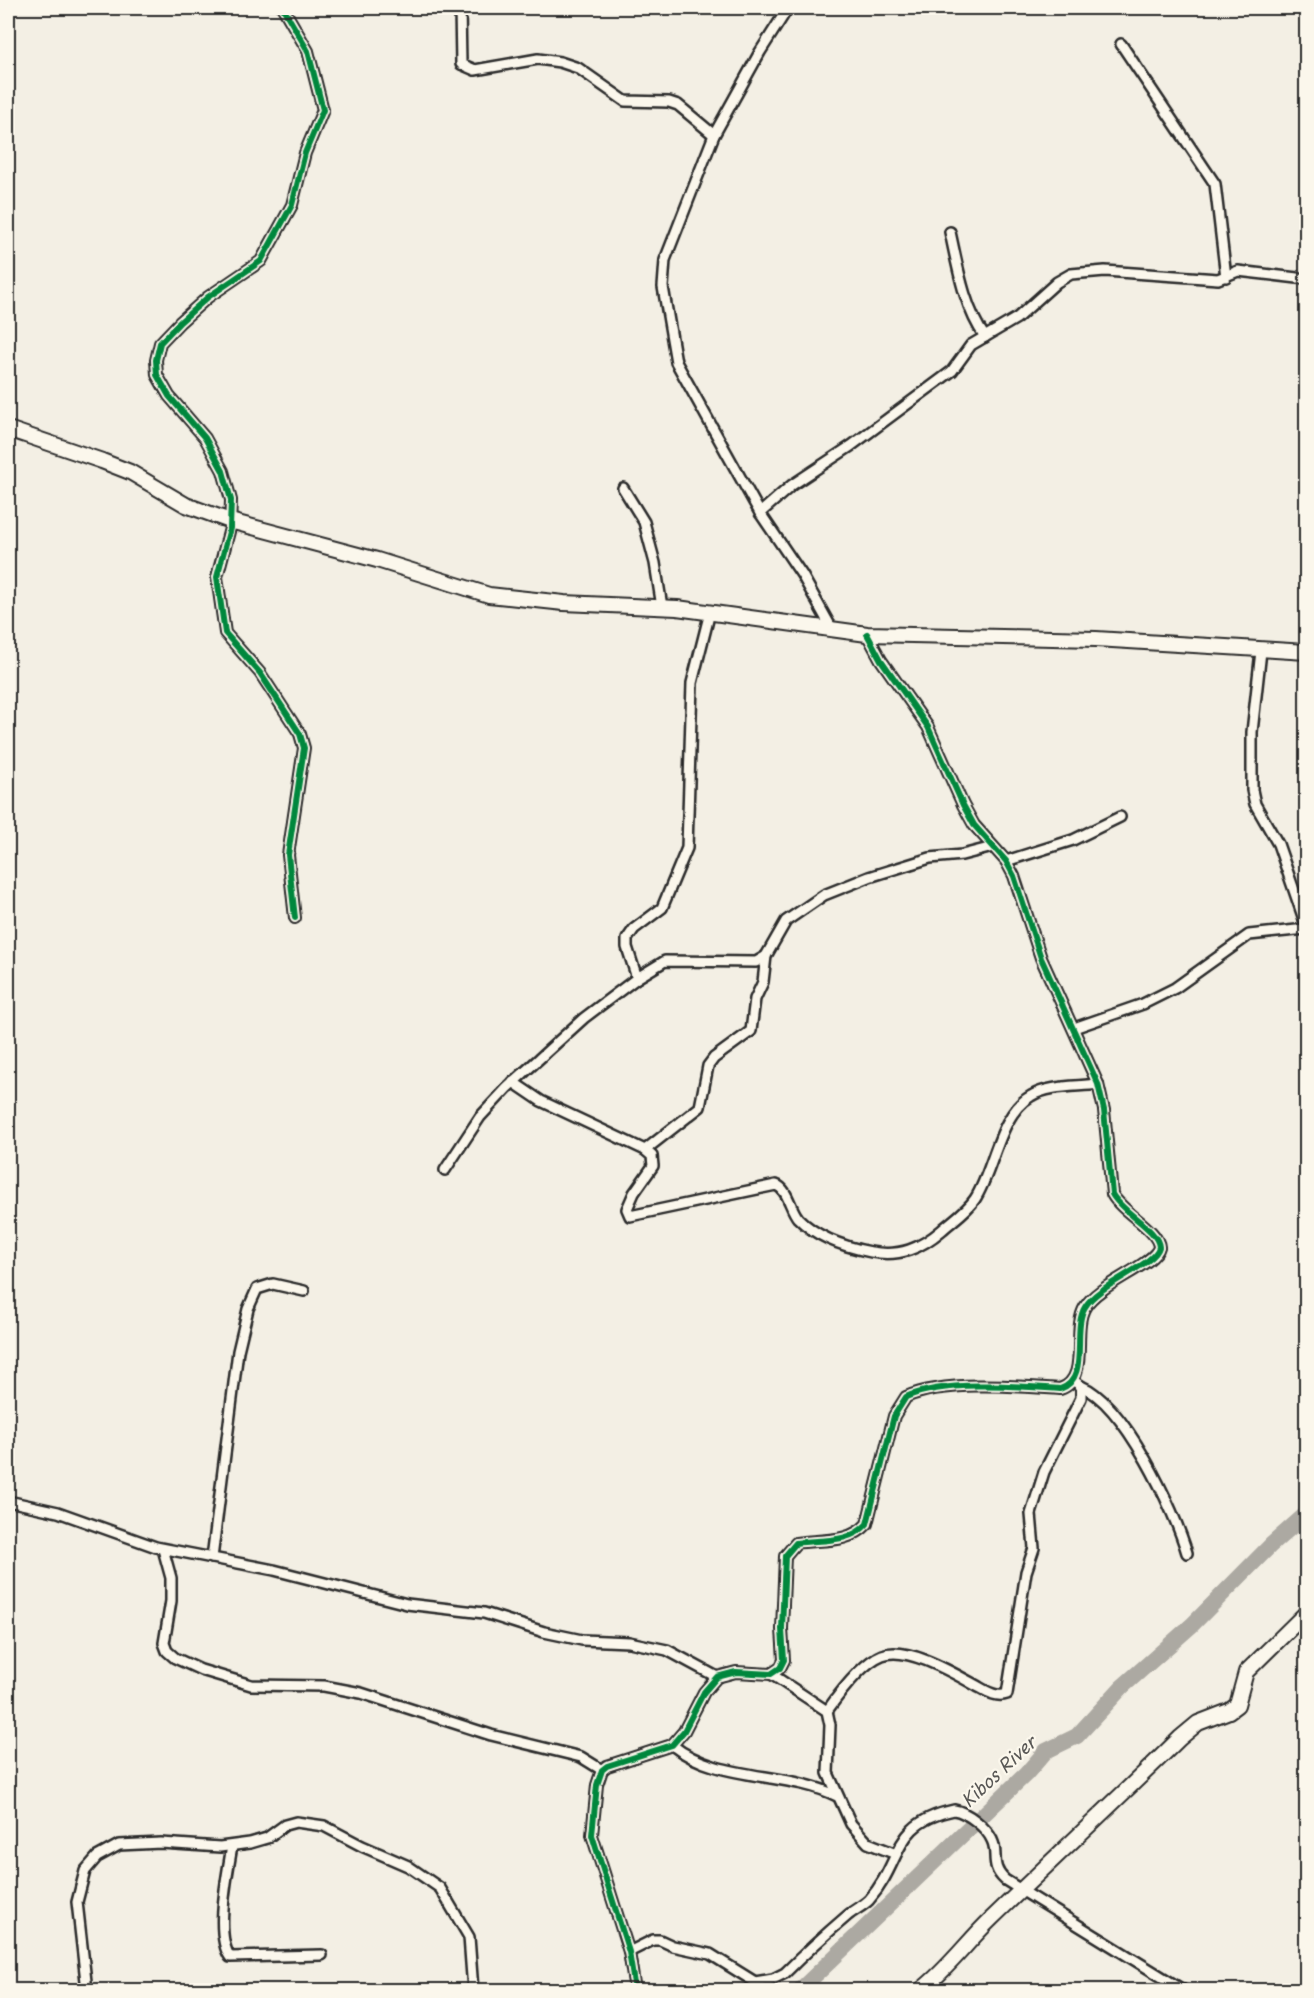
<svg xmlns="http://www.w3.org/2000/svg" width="1314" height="1998" viewBox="0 0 1314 1998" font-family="'Playpen Sans',sans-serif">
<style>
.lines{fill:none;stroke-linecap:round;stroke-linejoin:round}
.river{stroke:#aca9a2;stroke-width:16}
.street-casing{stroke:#2b2b2b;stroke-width:14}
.secondary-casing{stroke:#2b2b2b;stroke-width:18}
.street{stroke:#fbf7ec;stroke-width:9}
.secondary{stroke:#fbf7ec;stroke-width:14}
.cycleway-casing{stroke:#fbf7ec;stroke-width:10}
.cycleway{stroke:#00873e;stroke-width:6}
.labels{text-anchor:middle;stroke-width:4.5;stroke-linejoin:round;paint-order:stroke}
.water-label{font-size:18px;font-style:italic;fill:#585755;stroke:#fbf7ec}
</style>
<rect width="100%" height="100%" fill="#f3efe4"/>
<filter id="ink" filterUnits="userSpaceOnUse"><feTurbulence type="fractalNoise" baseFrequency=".0167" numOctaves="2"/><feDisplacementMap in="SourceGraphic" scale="12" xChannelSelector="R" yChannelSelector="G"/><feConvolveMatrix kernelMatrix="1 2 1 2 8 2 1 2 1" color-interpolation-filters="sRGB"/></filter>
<g filter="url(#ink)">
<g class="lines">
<!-- river -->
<path class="river" d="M800,1990L1026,1774L1046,1751L1077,1736L1122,1687L1192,1625L1271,1545L1306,1514"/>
<defs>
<g id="street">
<path d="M283,8L308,51L323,110L305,153L292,205L261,261L208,297L180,322L160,343L156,360L157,375L169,396L205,438L223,471L231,500L230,528L217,577L225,633L260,673L300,734L304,748L288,855L295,918"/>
<path d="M460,8L461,64L475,70L538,59L560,62L578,68L625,101L669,102L678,105L714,135"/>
<path d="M788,8L760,52L714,135L665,260L663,287L676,362L760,513L802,575L832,629"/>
<path d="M1121,44L1215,184L1226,277"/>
<path d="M950,232C958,268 964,307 985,337"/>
<path d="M623,488L644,522L655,563L662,607"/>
<path d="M760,513L792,485L851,446L952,371L971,345L1017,318L1057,282L1071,274L1105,271L1218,279L1238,271L1306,279"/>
<path d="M1261,651L1252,732V790L1255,804L1278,844L1306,925"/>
<path d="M1006,861L1073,840L1120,817"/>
<path d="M637,978L627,947V939L634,929L662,908L687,848L692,683L710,612"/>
<path d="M1074,1028L1143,1004L1175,988L1249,935L1306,929"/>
<path d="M513,1082L541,1101L645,1150L652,1156L653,1166L634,1193L627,1209L630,1216L776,1185C788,1189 790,1209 798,1218C817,1238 845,1247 871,1252C900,1257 920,1249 942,1230C952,1221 967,1211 975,1199C994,1170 999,1114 1031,1096C1049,1085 1077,1087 1098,1084"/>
<path d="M645,1150L700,1107L708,1066L714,1058L751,1031L755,999L763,982L766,956"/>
<path d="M445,1170L480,1117L507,1088L584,1018L637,978L665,961L756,962L766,956L786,921L824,895L869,877L930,858L962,855L993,847"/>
<path d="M1081,1386C1125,1404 1174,1509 1187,1553"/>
<path d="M8,1501L58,1512L156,1547L274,1570L407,1604L484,1613L544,1632L582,1640L629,1642L667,1650L717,1677"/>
<path d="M163,1549L171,1578V1601L164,1643L167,1651L175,1658L201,1670L251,1685L324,1686L361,1693L491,1735L581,1757L602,1770"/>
<path d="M212,1558L238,1351L248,1309L257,1289L273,1284L304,1291"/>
<path d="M771,1674L827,1711L830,1725L828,1773L851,1824L868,1843L896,1854"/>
<path d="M827,1711C839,1694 862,1663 882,1655C907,1645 955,1674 977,1686C986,1691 996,1698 1007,1694L1026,1572L1034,1548L1031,1514L1044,1472L1081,1398V1386L1074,1381"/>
<path d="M672,1745C718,1782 787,1771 837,1796"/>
<path d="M232,1846C228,1872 214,1934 230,1957L322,1955"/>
<path d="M629,1952L653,1940H660L673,1946L710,1954L755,1982L773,1979L785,1973C805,1953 826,1934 847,1916C854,1910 863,1906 869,1900C904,1860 891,1823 954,1810C967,1812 986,1827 992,1840C999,1854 989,1865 1005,1880L1183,1990"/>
<path d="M87,1990L77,1902L85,1871L97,1857L119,1845L161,1843L220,1847L250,1843L267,1838L285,1825L296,1822L324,1826L362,1846L408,1866L440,1888L469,1937L473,1990"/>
<path d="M635,1990L629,1952L592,1835L597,1785L602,1770L607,1766L672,1745L684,1731L704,1692L717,1677L736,1672L771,1674L780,1668L784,1660L782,1629L785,1556L796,1543C821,1539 849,1544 867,1524L894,1416L906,1397C945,1380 1017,1386 1060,1389C1091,1379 1071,1330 1085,1307C1098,1284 1155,1265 1159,1247C1158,1229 1122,1213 1112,1194L1104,1110L1098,1084L1041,958L1014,876L1006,861L974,825L963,805L928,727L881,660L867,634"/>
</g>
<g id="secondary">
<path d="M8,429L102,461L130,472L186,505L230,521L377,560L489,595L564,603L677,608L867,634L1096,639L1306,652"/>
<path d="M921,1990C948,1969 967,1942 991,1919C1054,1858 1118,1799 1180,1738L1198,1723L1229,1711L1237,1705L1246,1672L1306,1613"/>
</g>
</defs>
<!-- street casing -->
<use href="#street" class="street-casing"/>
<!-- secondary casing -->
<use href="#secondary" class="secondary-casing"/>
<!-- street -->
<use href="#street" class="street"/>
<!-- secondary -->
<use href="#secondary" class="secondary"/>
<defs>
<g id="cycleway">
<path d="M283,8L308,51L323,110L305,153L292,205L261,261L208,297L180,322L160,343L156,360L157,375L169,396L205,438L223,471L231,500L230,528L217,577L225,633L260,673L300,734L304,748L288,855L295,918"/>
<path d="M635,1990L629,1952L592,1835L597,1785L602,1770L607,1766L672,1745L684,1731L704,1692L717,1677L736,1672L771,1674L780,1668L784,1660L782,1629L785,1556L796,1543C821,1539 849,1544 867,1524L894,1416L906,1397C945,1380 1017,1386 1060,1389C1091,1379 1071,1330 1085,1307C1098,1284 1155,1265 1159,1247C1158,1229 1122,1213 1112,1194L1104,1110L1098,1084L1041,958L1014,876L1006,861L974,825L963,805L928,727L881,660L867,634"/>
</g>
</defs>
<!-- cycleway casing -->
<use href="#cycleway" class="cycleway-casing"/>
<!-- cycleway -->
<use href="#cycleway" class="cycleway"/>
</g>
</g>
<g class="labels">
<!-- water labels -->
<g class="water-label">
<text transform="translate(999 1772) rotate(-43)" y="6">Kibos River</text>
</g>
</g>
<!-- margin -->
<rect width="1314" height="1998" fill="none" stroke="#fbf7ec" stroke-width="30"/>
<rect x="15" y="15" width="1284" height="1968" fill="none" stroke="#2b2b2b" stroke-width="2" filter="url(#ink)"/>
</svg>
